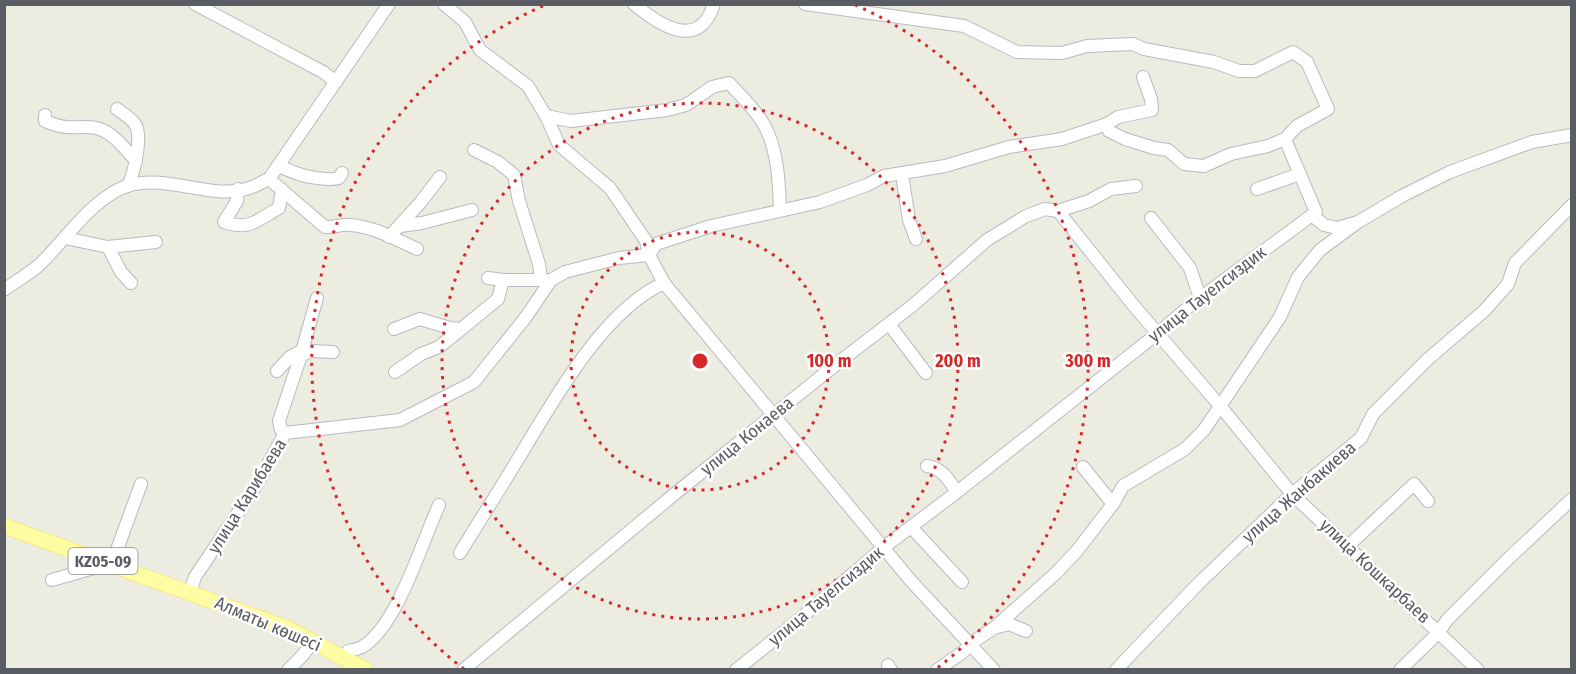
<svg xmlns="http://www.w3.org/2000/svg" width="1576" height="674" viewBox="0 0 1576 674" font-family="'Fira Sans Condensed',sans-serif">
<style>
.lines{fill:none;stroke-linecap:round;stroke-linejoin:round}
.minor-casing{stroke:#b9bac0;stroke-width:14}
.major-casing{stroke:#f7df50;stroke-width:16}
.minor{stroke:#fff;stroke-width:12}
.major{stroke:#fffda4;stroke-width:15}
.ring{fill:none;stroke:#d62828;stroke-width:3;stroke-dasharray:3 6}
.labels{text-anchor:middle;stroke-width:5;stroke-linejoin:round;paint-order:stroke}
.shield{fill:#fff;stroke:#8b8d91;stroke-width:1.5}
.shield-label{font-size:16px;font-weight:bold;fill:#595c62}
.street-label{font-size:18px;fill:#595c62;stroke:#fff}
.centre{fill:#d62828;stroke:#fff;stroke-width:3}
.ring-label{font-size:18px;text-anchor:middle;font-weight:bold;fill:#d62828;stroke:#fff;stroke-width:5;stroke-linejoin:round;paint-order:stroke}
</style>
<rect width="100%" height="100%" fill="#edece1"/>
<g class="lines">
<defs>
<g id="minor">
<path d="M195,4L323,72L336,82"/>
<path d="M444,4L465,22L480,50L528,86L547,118L559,145L610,188L646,241L649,255L664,283L911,581L994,670"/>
<path d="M634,4C659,25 699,52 714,4"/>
<path d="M805,4L964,26L1017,52L1062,53L1087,46L1133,44L1144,49L1214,62L1239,71H1255L1293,52L1307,62L1328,109L1297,126L1285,139"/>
<path d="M117,109C122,113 131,118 135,124C143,136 134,173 128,186"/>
<path d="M45,115V121C52,124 60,127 68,127C77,128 87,126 96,128C112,131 126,150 136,161"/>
<path d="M546,116L571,121L667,110L686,105L712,87L729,83C741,96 754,108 763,123C778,149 779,181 780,210"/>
<path d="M474,150L498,162L514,175L519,201L539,264L541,280"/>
<path d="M277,167C285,167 289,171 296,173C305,177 331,181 339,178L342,173"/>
<path d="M902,174L909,220L916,239"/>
<path d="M269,179L325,227C335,228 340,224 349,225C373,226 395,239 417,249"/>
<path d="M238,189L237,201L224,222C250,231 257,220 279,208L282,190"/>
<path d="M1257,189L1300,174"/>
<path d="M1058,211L1089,201L1111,189L1136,186"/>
<path d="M1313,216L1324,225L1337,228L1358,222L1402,196L1450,172L1532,142L1572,135"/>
<path d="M1151,218L1190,268L1200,298"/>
<path d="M400,226L422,223L472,210"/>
<path d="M389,237L420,203L440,177"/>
<path d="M65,238L108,247L121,272L131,283"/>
<path d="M108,247L156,242"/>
<path d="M649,255L656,244L711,226L820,202L867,185L884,176L945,166L1009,147L1062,139L1107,124"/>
<path d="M488,278L503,280H551L565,272L619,258L649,255"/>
<path d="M4,290C15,282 27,275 38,266C65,241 93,196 130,185C170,174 213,202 252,187C258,185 263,181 269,179L389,4"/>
<path d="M889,324L926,373"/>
<path d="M394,329L420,319L450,328L461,329"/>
<path d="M301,355L317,298"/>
<path d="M277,371L290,357L303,350"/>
<path d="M395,372L421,354L439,347L498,299L503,280"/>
<path d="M285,433L281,430L279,421L301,355L312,351L333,352"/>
<path d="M927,466C942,468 949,480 957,492"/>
<path d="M1083,467L1113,504"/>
<path d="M911,527L962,582"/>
<path d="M1348,546L1414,484L1428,501"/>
<path d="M460,553C478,523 497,494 515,464C550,407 601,311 664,283"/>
<path d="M116,566L118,547L141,484"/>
<path d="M52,580L90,569L106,562"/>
<path d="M190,592L195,577L257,484L285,433L400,420L474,382L526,317L551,280"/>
<path d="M994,628L1055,574L1076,552L1113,504L1123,486L1185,449L1204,430L1280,317L1298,277L1320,250L1358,222"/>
<path d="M344,658L348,651C353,650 358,649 362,647C397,627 422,542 439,505"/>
<path d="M888,665L891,670"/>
<path d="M288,670L303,655L313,641"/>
<path d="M463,670L677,492L843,359L912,306L987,240L1026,216L1045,209L1058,211L1134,306L1221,407L1292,494L1478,670"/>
<path d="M736,670L795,623L883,548L957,492L1158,333L1192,304L1316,212L1285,139L1268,146L1231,154L1204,166L1184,164L1168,150L1154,148L1125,139L1109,131L1107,124L1118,117L1152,110L1151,99L1143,77"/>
<path d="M937,670L963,652L970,644L994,628L1009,624L1026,631"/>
<path d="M1116,670L1198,584L1292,494L1361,438L1373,414L1428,359L1484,311L1508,284L1515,263L1572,205"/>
<path d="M1400,670L1439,632L1447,620L1510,557L1572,499"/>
</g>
<path id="major" d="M4,526L287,628L366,670"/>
</defs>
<!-- minor casing -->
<use href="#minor" class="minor-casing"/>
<!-- major casing -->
<use href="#major" class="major-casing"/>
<!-- minor -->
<use href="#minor" class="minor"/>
<!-- major -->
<use href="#major" class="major"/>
</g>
<!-- distance rings -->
<g class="ring">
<circle cx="700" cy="361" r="129"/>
<circle cx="700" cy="361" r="258"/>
<path d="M464 669A388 388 0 0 1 545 5M855 5A388 388 0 0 1 936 669"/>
</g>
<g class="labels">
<!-- shield labels -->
<rect class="shield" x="68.5" y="548" width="69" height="26" rx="4.5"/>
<g class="shield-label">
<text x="103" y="567">KZ05-09</text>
</g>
<!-- street labels -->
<g class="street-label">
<text transform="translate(1207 294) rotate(-38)" y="6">улица Тауелсиздик</text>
<text transform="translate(747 436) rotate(-39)" y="6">улица Конаева</text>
<text transform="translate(1299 492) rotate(-41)" y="6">улица Жанбакиева</text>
<text transform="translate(247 496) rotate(-58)" y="6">улица Карибаева</text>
<text transform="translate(1375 571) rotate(43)" y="6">улица Кошкарбаев</text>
<text transform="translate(826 596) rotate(-40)" y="6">улица Тауелсиздик</text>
<text transform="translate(268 624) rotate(23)" y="6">Алматы көшесі</text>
</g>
</g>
<circle cx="700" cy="361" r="9" class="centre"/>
<g class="ring-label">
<text x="829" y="367">100 m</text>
<text x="958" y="367">200 m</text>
<text x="1088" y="367">300 m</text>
</g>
<!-- border -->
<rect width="1576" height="674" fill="none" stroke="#595c62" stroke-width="12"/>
</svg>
